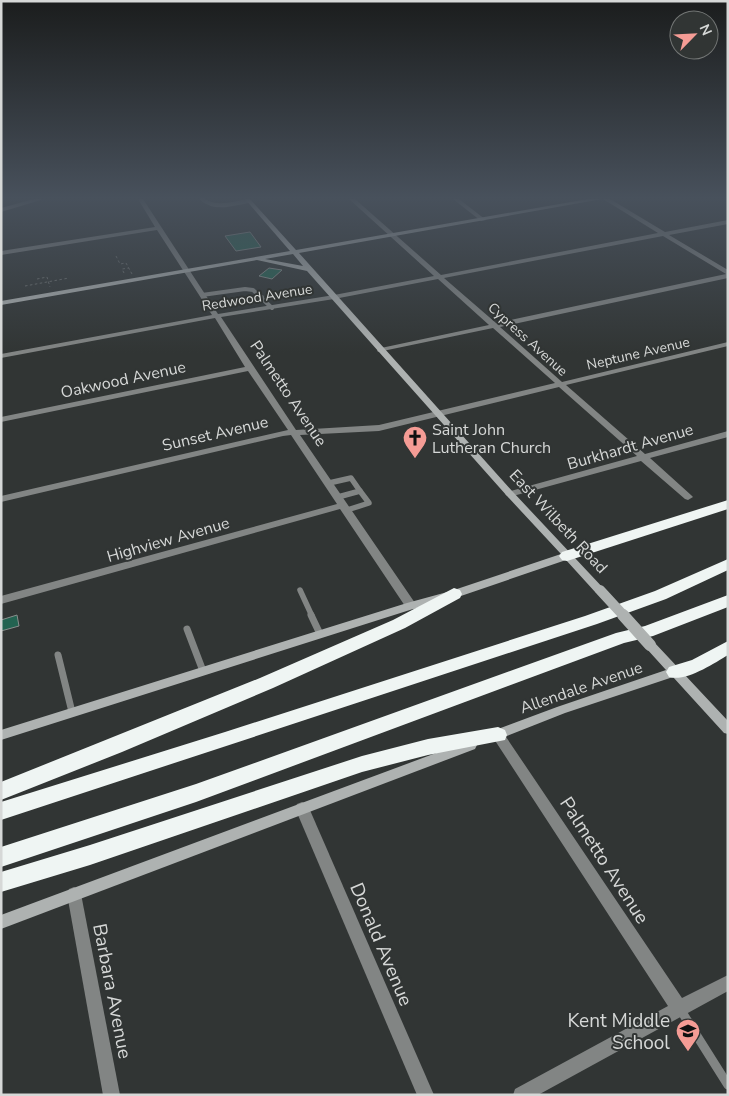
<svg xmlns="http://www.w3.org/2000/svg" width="729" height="1096" viewBox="0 0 729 1096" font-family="'Nunito Sans',sans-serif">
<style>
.building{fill:#236351;stroke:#898e8d}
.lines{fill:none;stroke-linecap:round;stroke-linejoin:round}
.path{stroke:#6d706f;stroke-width:1;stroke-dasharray:2.5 2.5;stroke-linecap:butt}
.service-far3{stroke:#828584;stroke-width:4}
.service-far2{stroke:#828584;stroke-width:5.5}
.service-far1{stroke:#828584;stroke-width:7}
.service{stroke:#828584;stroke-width:9}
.minor{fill:#828584;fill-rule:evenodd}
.secondary{fill:#aeb2b1;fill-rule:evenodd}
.motorway{fill:#eff5f3;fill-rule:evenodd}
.secondary-bridge-far1{stroke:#aeb2b1;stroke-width:10}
.secondary-bridge{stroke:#aeb2b1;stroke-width:12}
.labels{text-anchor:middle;stroke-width:4;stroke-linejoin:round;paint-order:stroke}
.far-street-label{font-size:14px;fill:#d6d8d7;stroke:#313534}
.street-label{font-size:16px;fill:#d6d8d7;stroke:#313534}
.poi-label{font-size:16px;fill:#d6d8d7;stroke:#313534;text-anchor:start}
.near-street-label{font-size:19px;fill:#d6d8d7;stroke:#313534}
.near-poi-label{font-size:19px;fill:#d6d8d7;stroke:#313534;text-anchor:end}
</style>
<rect width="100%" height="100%" fill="#313534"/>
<!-- building -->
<g class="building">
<path d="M250,232L261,247L236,251L225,236Z"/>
<path d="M269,268L282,270L272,279L259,276Z"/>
<path d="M17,615L19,626L1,631V620Z"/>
</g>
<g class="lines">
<!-- path -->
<g class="path">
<path d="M116,256L120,264L126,263L132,274"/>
<path d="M124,273L122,269L129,268"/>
<path d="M37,279L47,277L50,287"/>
<path d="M25,286L69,278"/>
</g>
<!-- service-far3 -->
<g class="service-far3">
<path d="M202,199C215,210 233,204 248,201"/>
<path d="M202,295L245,289L253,290L272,308"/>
<path d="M208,305L262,297"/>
</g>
<!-- service-far2 -->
<g class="service-far2">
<path d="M329,483L351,478L360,491L338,497"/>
<path d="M347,510L369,503L360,491"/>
<path d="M300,590L312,616"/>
</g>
<!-- service-far1 -->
<g class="service-far1">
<path d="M311,615L320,634"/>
<path d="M187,629L203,671"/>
<path d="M58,655L72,712"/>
</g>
<!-- service -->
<path class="service" d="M680,1009L728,1085"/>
<!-- minor -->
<g class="minor">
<path d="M34,199H44L1,212V208Z"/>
<path d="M138,199H143L218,314L334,295L434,276L349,199H355L441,275L658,233L603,199H610L665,232L728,220V224L669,235L728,270V278L500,327L562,382L728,342V346L566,385L645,454L728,431V437L650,458L691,495L693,497L688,500L685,499L641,461L513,496H507L505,494L507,492L637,456L559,387L379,431L300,435L415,603L416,606L415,609H407L340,509L1,604V596L337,504L291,435L283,436L1,502V496L288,430L248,371L1,422V417L245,367L215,318L1,358V354L212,315L157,230L1,255V251L155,227ZM663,236L726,274L496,323L444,278ZM438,279L489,325L381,348L377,350L378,352L493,328L555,383L379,425L296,430L221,317L334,299Z"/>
<path d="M453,199H459L486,220L481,221Z"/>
<path d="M498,730L502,731L682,998L728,975V991L538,1095H513L515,1089L668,1006L494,739L492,735L494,731Z"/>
<path d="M302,802L307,804L309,808L434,1095H417L295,808L297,804Z"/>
<path d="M74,887L79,889L81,894L120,1095H103L67,894L69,889Z"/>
</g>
<!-- secondary -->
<g class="secondary">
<path d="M245,199H250L296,250L588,199H602L299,253L513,492L605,590L604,593H596L566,560L458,597L413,609L1,740V730L407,603L451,591L561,554L507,496L307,271L257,260L1,305V301L290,251ZM293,254L303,266L265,259Z"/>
<path d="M650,641L654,642L728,721V734L724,733L673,677L565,713L494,741L490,740L488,736L490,732L557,707L666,670L646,648L644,645L646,642Z"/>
<path d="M471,740L475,741L477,745L475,749L1,929V915Z"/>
</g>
<!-- motorway -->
<g class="motorway">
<path d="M728,500V509L567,561L562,560L559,556L562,552Z"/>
<path d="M728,559V570L666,599L597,624L1,820V802L225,732L585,616L655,591Z"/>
<path d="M454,588L460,590L462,594L460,598L405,628L273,688L122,752L1,800V782L260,678L393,620Z"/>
<path d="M728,595V607L653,636L624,643L196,802L1,867V847L196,784L616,633L645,626Z"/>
<path d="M728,641V655C713,664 686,682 669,677L666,672L669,667L692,660Z"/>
<path d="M498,727L505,730L507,735L505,740L428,755L362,772L90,865L1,892V872L90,845L362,756L428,739Z"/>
</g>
<!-- secondary-bridge-far1 -->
<path class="secondary-bridge-far1" d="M600,590L624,616"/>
<!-- secondary-bridge -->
<path class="secondary-bridge" d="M623,615L650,645"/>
</g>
<!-- sky -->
<linearGradient id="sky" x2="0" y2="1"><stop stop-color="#1b1d1d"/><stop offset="0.56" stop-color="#48515c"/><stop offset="1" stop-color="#48515c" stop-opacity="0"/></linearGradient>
<rect width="729" height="353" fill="url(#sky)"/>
<!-- icons -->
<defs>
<symbol id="church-pin" viewBox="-11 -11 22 30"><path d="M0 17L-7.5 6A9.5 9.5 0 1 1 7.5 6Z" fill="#f59c95" stroke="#313534"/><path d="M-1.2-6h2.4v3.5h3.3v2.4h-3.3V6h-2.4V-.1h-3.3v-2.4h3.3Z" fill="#111"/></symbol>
<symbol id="school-pin" viewBox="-11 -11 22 30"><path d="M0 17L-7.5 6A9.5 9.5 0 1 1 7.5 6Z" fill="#f59c95" stroke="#313534"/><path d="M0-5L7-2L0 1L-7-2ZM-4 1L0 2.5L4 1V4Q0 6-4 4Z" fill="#111"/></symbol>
</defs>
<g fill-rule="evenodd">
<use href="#church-pin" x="401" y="424" width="28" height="38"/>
<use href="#school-pin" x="674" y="1017" width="28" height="38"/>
</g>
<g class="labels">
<!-- far-street labels -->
<g class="far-street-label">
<text transform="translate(257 297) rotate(-9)" y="5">Redwood Avenue</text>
<text transform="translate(528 339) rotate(42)" y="5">Cypress Avenue</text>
<text transform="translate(638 353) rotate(-13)" y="5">Neptune Avenue</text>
</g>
<!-- street labels -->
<g class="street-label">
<text transform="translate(123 379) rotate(-12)" y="6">Oakwood Avenue</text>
<text transform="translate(289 393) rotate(56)" y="6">Palmetto Avenue</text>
<text transform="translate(215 433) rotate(-13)" y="6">Sunset Avenue</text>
<text transform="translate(630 446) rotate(-16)" y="6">Burkhardt Avenue</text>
<text transform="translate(559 521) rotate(47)" y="6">East Wilbeth Road</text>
<text transform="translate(168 539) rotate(-16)" y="6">Highview Avenue</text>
<text transform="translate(581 687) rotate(-19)" y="6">Allendale Avenue</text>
</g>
<!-- poi labels -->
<g class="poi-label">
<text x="432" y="435">Saint John<tspan x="432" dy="18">Lutheran Church</tspan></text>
</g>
<!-- near-street labels -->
<g class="near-street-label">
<text transform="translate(605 860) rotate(57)" y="7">Palmetto Avenue</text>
<text transform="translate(382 944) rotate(67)" y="7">Donald Avenue</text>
<text transform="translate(113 991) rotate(79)" y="7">Barbara Avenue</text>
</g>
<!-- near-poi labels -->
<g class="near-poi-label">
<text x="670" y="1027">Kent Middle<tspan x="670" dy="22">School</tspan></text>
</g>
</g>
<!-- border -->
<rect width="729" height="1096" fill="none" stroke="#d6d8d7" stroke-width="5"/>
<!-- north arrow -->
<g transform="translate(694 35) rotate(66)"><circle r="24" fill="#313534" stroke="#737675"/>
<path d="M0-4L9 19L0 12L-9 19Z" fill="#f59c95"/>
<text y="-8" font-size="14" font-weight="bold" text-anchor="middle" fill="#d6d8d7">N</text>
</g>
</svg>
